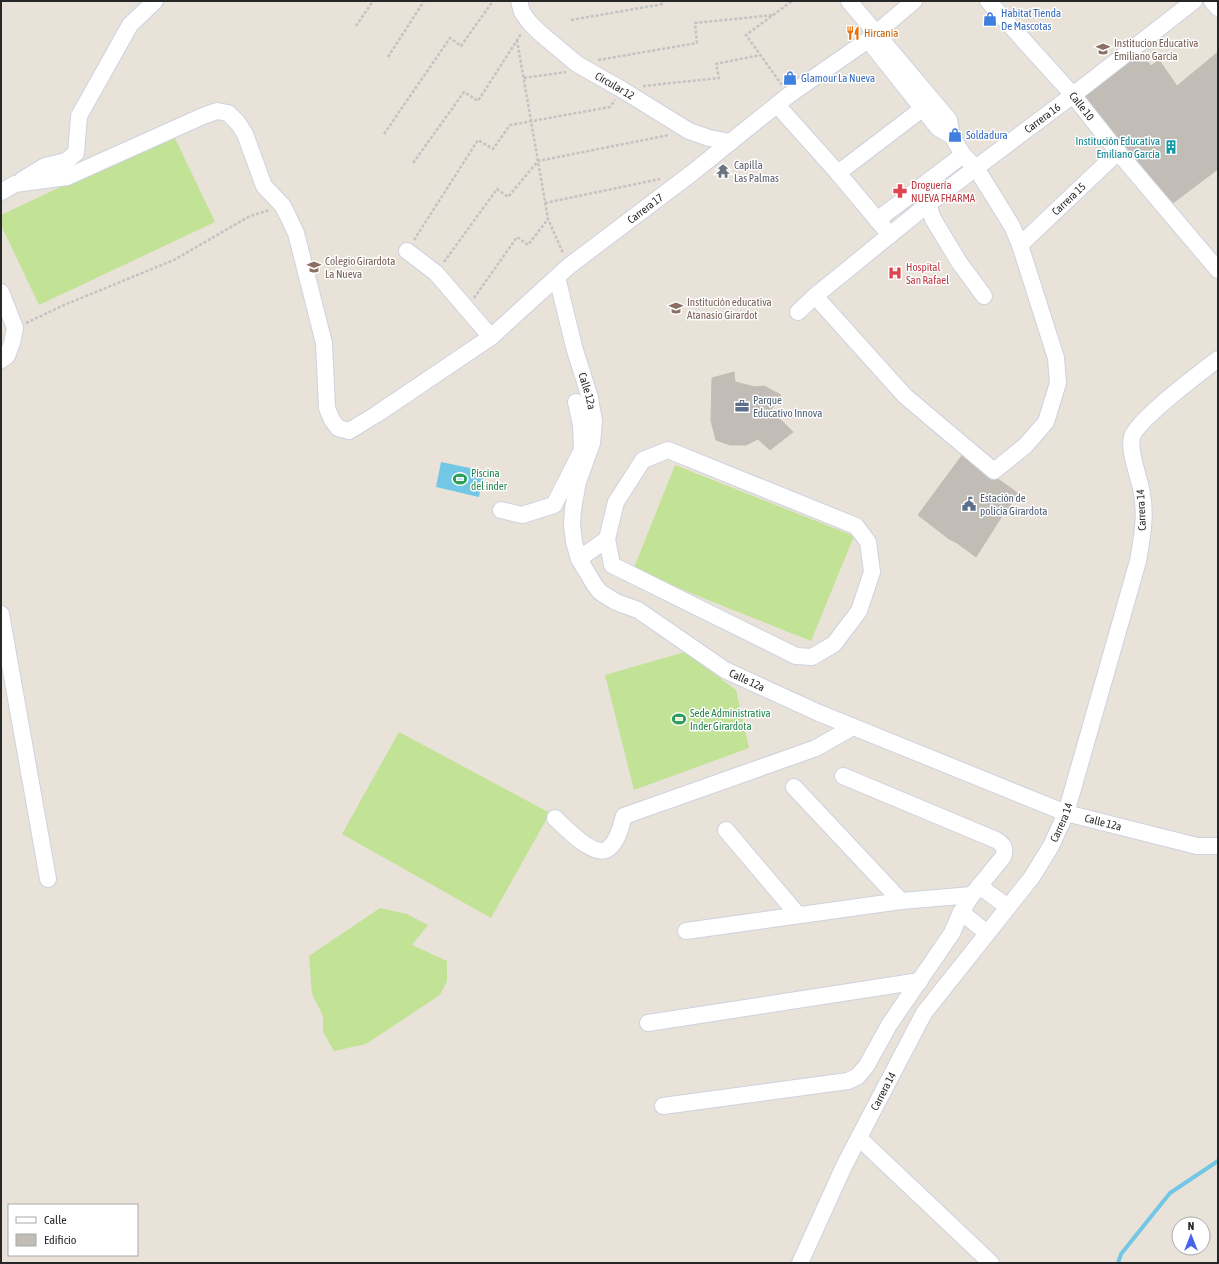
<svg xmlns="http://www.w3.org/2000/svg" width="1219" height="1264" viewBox="0 0 1219 1264" font-family="'Asap Condensed',sans-serif">
<style>
.pitch{fill:#c2e295}
.water{fill:#72c7e4}
.lines{fill:none;stroke-linecap:round;stroke-linejoin:round}
.stream{stroke:#72c7e4;stroke-width:4}
.building{fill:#c1bcb5;stroke:#c3bdb3}
.minor-casing{stroke:#ced2df;stroke-width:18}
.path{stroke:#c3c3c3;stroke-width:2.5;stroke-dasharray:3 2;stroke-linecap:butt}
.minor{stroke:#fff;stroke-width:16}
.labels{text-anchor:middle;stroke-width:3;stroke-linejoin:round;paint-order:stroke}
.shop-label{font-size:11px;fill:#366cbe;stroke:#fff;text-anchor:start}
.food-label{font-size:11px;fill:#c56008;stroke:#fff;text-anchor:start}
.education-label{font-size:11px;fill:#785e54;stroke:#fff;text-anchor:start}
.street-label{font-size:11px;fill:#272727;stroke:#fff}
.culture-label{font-size:11px;fill:#0d838f;stroke:#fff;text-anchor:end}
.worship-label{font-size:11px;fill:#5b616d;stroke:#fff;text-anchor:start}
.health-label{font-size:11px;fill:#be3a42;stroke:#fff;text-anchor:start}
.service-label{font-size:11px;fill:#4e5e75;stroke:#fff;text-anchor:start}
.leisure-label{font-size:11px;fill:#27864d;stroke:#fff;text-anchor:start}
</style>
<rect width="100%" height="100%" fill="#e8e2d9"/>
<!-- pitch -->
<g class="pitch">
<path d="M173,134L215,222L39,305L1,225V215Z"/>
<path d="M675,465L854,536L811,641L633,570Z"/>
<path d="M685,652L736,690L749,748L634,790L605,675Z"/>
<path d="M399,732L550,813L491,918L342,834Z"/>
<path d="M380,908L407,914L428,925L412,945L447,961V981L440,995L366,1044L334,1051L323,1032V1016L312,994L309,956Z"/>
</g>
<!-- water -->
<path class="water" d="M441,462L484,471L479,497L436,487Z"/>
<g class="lines">
<!-- stream -->
<path class="stream" d="M1118,1263L1121,1254L1170,1193L1218,1161"/>
</g>
<!-- building -->
<g class="building">
<path d="M1139,50L1151,66L1159,60L1177,86L1218,52V169L1173,203L1082,97Z"/>
<path d="M734,372L735,382L755,387L764,386L781,395L765,418L780,419L793,432L770,450L758,439L746,445H730L716,440L711,421L712,378Z"/>
<path d="M963,454L1019,494L1004,513L976,557L957,543L949,539L918,515Z"/>
</g>
<g class="lines">
<defs>
<g id="minor">
<path id="s1" d="M519,1L522,12L529,22L540,33L577,64L621,89L689,131L709,138L731,142"/>
<path id="s2" d="M988,1L1073,95L1118,152L1218,270"/>
<path d="M1212,1L1218,8"/>
<path d="M868,40L938,128L952,136"/>
<path d="M777,105L838,173L890,235"/>
<path d="M838,173L922,109"/>
<path d="M22,180L45,166L66,161L76,153L79,116L130,25L155,1"/>
<path id="s3" d="M1,192L15,184L67,177L203,116L217,111L228,113L238,123L245,134L264,186L283,206L296,233L324,343L327,408L332,420L338,428L349,431L377,414L491,337L569,266L692,173L789,95L868,40L914,1"/>
<path d="M928,204L933,219L959,262L984,296"/>
<path d="M877,220L963,155"/>
<path id="s4" d="M1020,245L1118,152"/>
<path d="M407,251L436,273L491,337"/>
<path id="s5" d="M557,277L574,347L590,398L594,421L592,443L578,482L573,509L572,525L574,542L579,559L594,584L600,592L616,602L638,610L725,670L819,713L1066,813L1197,846H1218"/>
<path d="M1,292L15,328L12,343L7,356L1,360"/>
<path d="M815,296L905,396L994,471L1025,446L1046,422L1058,383L1056,358L1020,245L1012,226L976,168L963,155L952,136L949,120L849,1"/>
<path id="s6" d="M798,312L815,296L928,204L1073,95L1194,1"/>
<path d="M501,510L522,515L554,505L582,450L581,425L576,402"/>
<path d="M579,559L607,539L616,502L643,460L668,450L856,526L868,542L872,572L859,611L834,644L812,657L796,656L612,565L607,539"/>
<path d="M1,614L48,879"/>
<path d="M794,787L901,901"/>
<path d="M555,818C565,827 595,860 609,848C618,841 621,826 624,816L816,748L853,727"/>
<path d="M726,830L798,915"/>
<path d="M979,886L1008,907"/>
<path d="M961,912L987,933"/>
<path d="M686,931L901,901L972,895"/>
<path d="M648,1023L920,981"/>
<path d="M663,1106L848,1081L858,1076L867,1065L889,1025L952,933L961,912L972,895L1003,857C1006,848 1004,845 996,840L843,776"/>
<path d="M859,1138L991,1263"/>
<path id="s7" d="M800,1263L844,1166L924,1013L1032,877L1051,846L1066,813L1138,561C1142,539 1146,516 1142,494C1140,478 1128,452 1132,437C1138,419 1200,373 1218,359"/>
</g>
</defs>
<!-- minor casing -->
<use href="#minor" class="minor-casing"/>
<!-- path -->
<g class="path">
<path d="M571,20L663,4L662,1"/>
<path d="M356,26L373,1"/>
<path d="M517,40L548,219L563,253"/>
<path d="M388,57L424,1"/>
<path d="M598,60L697,43L695,23L773,15"/>
<path d="M524,78L566,72"/>
<path d="M782,85L746,35L792,1"/>
<path d="M643,86L719,78L716,64L760,55"/>
<path d="M384,134L450,38L461,46L493,1"/>
<path d="M413,163L464,92L478,101L521,34"/>
<path d="M545,203L660,179"/>
<path d="M414,240L478,140L493,149L510,125L610,107L615,100"/>
<path d="M444,262L497,189L508,197L538,161L669,135"/>
<path d="M474,298L517,237L528,245L548,219"/>
<path d="M26,323L64,305L174,260L250,216L270,210"/>
</g>
<!-- minor -->
<use href="#minor" class="minor"/>
</g>
<!-- icons -->
<defs>
<symbol id="shop-bare" viewBox="-9 -9 18 18"><path d="M-5-2.5h2.3a2.7 3.5 0 0 1 5.4 0H5L5.5 6h-11ZM-1.5-2.5h3a1.5 2.3 0 0 0-3 0Z" fill="#3f7fe0" stroke="#fff" stroke-width="2.5" paint-order="stroke"/></symbol>
<symbol id="restaurant-bare" viewBox="-9 -9 18 18"><path d="M-5-6h1v4h1v-4h1v4h1v-4h1v5L-1.5 .5V6h-2V.5L-5-1ZM5-6V6H3V1.5H1.5Q1.5-4 5-6Z" fill="#e8710a" stroke="#fff" stroke-width="2.5" paint-order="stroke"/></symbol>
<symbol id="school-bare" viewBox="-9 -9 18 18"><path d="M0-5L7-2L0 1L-7-2ZM-4 1L0 2.5L4 1V4Q0 6-4 4Z" fill="#8d6e63" stroke="#fff" stroke-width="2.5" paint-order="stroke"/></symbol>
<symbol id="building-bare" viewBox="-9 -9 18 18"><path d="M-4-6H4V6H1V3H-1V6H-4ZM-2.5-4.3h1.7v1.8h-1.7ZM.8-4.3h1.7v1.8H.8ZM-2.5-1h1.7V.8h-1.7ZM.8-1h1.7V.8H.8Z" fill="#0f9aa8" stroke="#fff" stroke-width="2.5" paint-order="stroke"/></symbol>
<symbol id="temple-bare" viewBox="-9 -9 18 18"><path d="M0-6L5-2H3V0L6.5 2.5H4V6H1.5V3h-3V6H-4V2.5H-6.5L-3 0V-2H-5Z" fill="#6b7280" stroke="#fff" stroke-width="2.5" paint-order="stroke"/></symbol>
<symbol id="pharmacy-bare" viewBox="-9 -9 18 18"><path d="M-2-6h4v4h4v4h-4v4h-4v-4h-4v-4h4Z" fill="#e0444e" stroke="#fff" stroke-width="2.5" paint-order="stroke"/></symbol>
<symbol id="hospital-bare" viewBox="-9 -9 18 18"><path d="M-5-5h3v3.5h4V-5h3V5h-3V1.5h-4V5h-3Z" fill="#e0444e" stroke="#fff" stroke-width="2.5" paint-order="stroke"/></symbol>
<symbol id="office-bare" viewBox="-9 -9 18 18"><path d="M-6-3h4V-5.5h4V-3h4V5H-6ZM-1-4.5V-3h2v-1.5ZM-6 0V1H6V0Z" fill="#5c6f8a" stroke="#fff" stroke-width="2.5" paint-order="stroke"/></symbol>
<symbol id="stadium-bare" viewBox="-9 -9 18 18"><path d="M0-5a6.5 5 0 1 0 0 10a6.5 5 0 1 0 0-10ZM-3.5-1.8h7v3.6h-7Z" fill="#2e9e5b" stroke="#fff" stroke-width="2.5" paint-order="stroke"/></symbol>
<symbol id="civic-bare" viewBox="-9 -9 18 18"><path d="M-.6-6.5H3V-4.5H.6V-3L4-1V1h2V6H-6V1h2V-1L-.6-3ZM-1.2 2.5V6h2.4V2.5Z" fill="#5c6f8a" stroke="#fff" stroke-width="2.5" paint-order="stroke"/></symbol>
</defs>
<g fill-rule="evenodd">
<use href="#shop-bare" x="980" y="9" width="20" height="20"/>
<use href="#restaurant-bare" x="843" y="23" width="20" height="20"/>
<use href="#school-bare" x="1093" y="39" width="20" height="20"/>
<use href="#shop-bare" x="780" y="68" width="20" height="20"/>
<use href="#shop-bare" x="945" y="125" width="20" height="20"/>
<use href="#building-bare" x="1161" y="137" width="20" height="20"/>
<use href="#temple-bare" x="713" y="161" width="20" height="20"/>
<use href="#pharmacy-bare" x="890" y="181" width="20" height="20"/>
<use href="#school-bare" x="304" y="257" width="20" height="20"/>
<use href="#hospital-bare" x="885" y="263" width="20" height="20"/>
<use href="#school-bare" x="666" y="298" width="20" height="20"/>
<use href="#office-bare" x="732" y="396" width="20" height="20"/>
<use href="#stadium-bare" x="450" y="469" width="20" height="20"/>
<use href="#civic-bare" x="959" y="494" width="20" height="20"/>
<use href="#stadium-bare" x="669" y="709" width="20" height="20"/>
</g>
<g class="labels">
<!-- shop labels -->
<g class="shop-label">
<text x="1001" y="17">Habitat Tienda<tspan x="1001" dy="13">De Mascotas</tspan></text>
<text x="801" y="82">Glamour La Nueva</text>
<text x="966" y="139">Soldadura</text>
</g>
<!-- food labels -->
<g class="food-label">
<text x="864" y="37">Hircania</text>
</g>
<!-- education labels -->
<g class="education-label">
<text x="1114" y="47">Institucion Educativa<tspan x="1114" dy="13">Emiliano Garcia</tspan></text>
<text x="325" y="265">Colegio Girardota<tspan x="325" dy="13">La Nueva</tspan></text>
<text x="687" y="306">Institución educativa<tspan x="687" dy="13">Atanasio Girardot</tspan></text>
</g>
<!-- street labels -->
<g class="street-label">
<text dy="4" stroke="none"><textPath href="#s1" startOffset="131">Circular 12</textPath></text>
<text dy="4" stroke="none"><textPath href="#s2" startOffset="141">Calle 10</textPath></text>
<text dy="4" stroke="none"><textPath href="#s6" startOffset="312">Carrera 16</textPath></text>
<text dy="4" stroke="none"><textPath href="#s4" startOffset="67">Carrera 15</textPath></text>
<text dy="4" stroke="none"><textPath href="#s3" startOffset="968">Carrera 17</textPath></text>
<text dy="4" stroke="none"><textPath href="#s5" startOffset="118">Calle 12a</textPath></text>
<text transform="translate(1141 510) rotate(-93)" y="4">Carrera 14</text>
<text dy="4" stroke="none"><textPath href="#s5" startOffset="502">Calle 12a</textPath></text>
<text dy="4" stroke="none"><textPath href="#s7" startOffset="515">Carrera 14</textPath></text>
<text dy="4" stroke="none"><textPath href="#s5" startOffset="886">Calle 12a</textPath></text>
<text dy="4" stroke="none"><textPath href="#s7" startOffset="191">Carrera 14</textPath></text>
</g>
<!-- culture labels -->
<g class="culture-label">
<text x="1160" y="145">Institución Educativa<tspan x="1160" dy="13">Emiliano García</tspan></text>
</g>
<!-- worship labels -->
<g class="worship-label">
<text x="734" y="169">Capilla<tspan x="734" dy="13">Las Palmas</tspan></text>
</g>
<!-- health labels -->
<g class="health-label">
<text x="911" y="189">Droguería<tspan x="911" dy="13">NUEVA FHARMA</tspan></text>
<text x="906" y="271">Hospital<tspan x="906" dy="13">San Rafael</tspan></text>
</g>
<!-- service labels -->
<g class="service-label">
<text x="753" y="404">Parque<tspan x="753" dy="13">Educativo Innova</tspan></text>
<text x="980" y="502">Estación de<tspan x="980" dy="13">policia Girardota</tspan></text>
</g>
<!-- leisure labels -->
<g class="leisure-label">
<text x="471" y="477">Piscina<tspan x="471" dy="13">del inder</tspan></text>
<text x="690" y="717">Sede Administrativa<tspan x="690" dy="13">Inder Girardota</tspan></text>
</g>
</g>
<!-- border -->
<rect width="1219" height="1264" fill="none" stroke="#272727" stroke-width="4"/>
<!-- legend -->
<rect x="8" y="1204" width="130" height="52" fill="#ffffff" stroke="#a9a9a9"/>
<rect x="16" y="1217" width="20" height="6" fill="#ffffff" stroke="#a9a9a9"/>
<text x="44" y="1224" font-size="12" fill="#272727">Calle</text>
<rect x="16" y="1234" width="20" height="12" fill="#c1bcb5" stroke="#a9a9a9"/>
<text x="44" y="1244" font-size="12" fill="#272727">Edificio</text>
<!-- north arrow -->
<g transform="translate(1191 1236)"><circle r="19" fill="#ffffff" stroke="#a9a9a9"/>
<path d="M0-3L7 15L0 10L-7 15Z" fill="#4364eb"/>
<text y="-6" font-size="11" font-weight="bold" text-anchor="middle" fill="#272727">N</text>
</g>
</svg>
